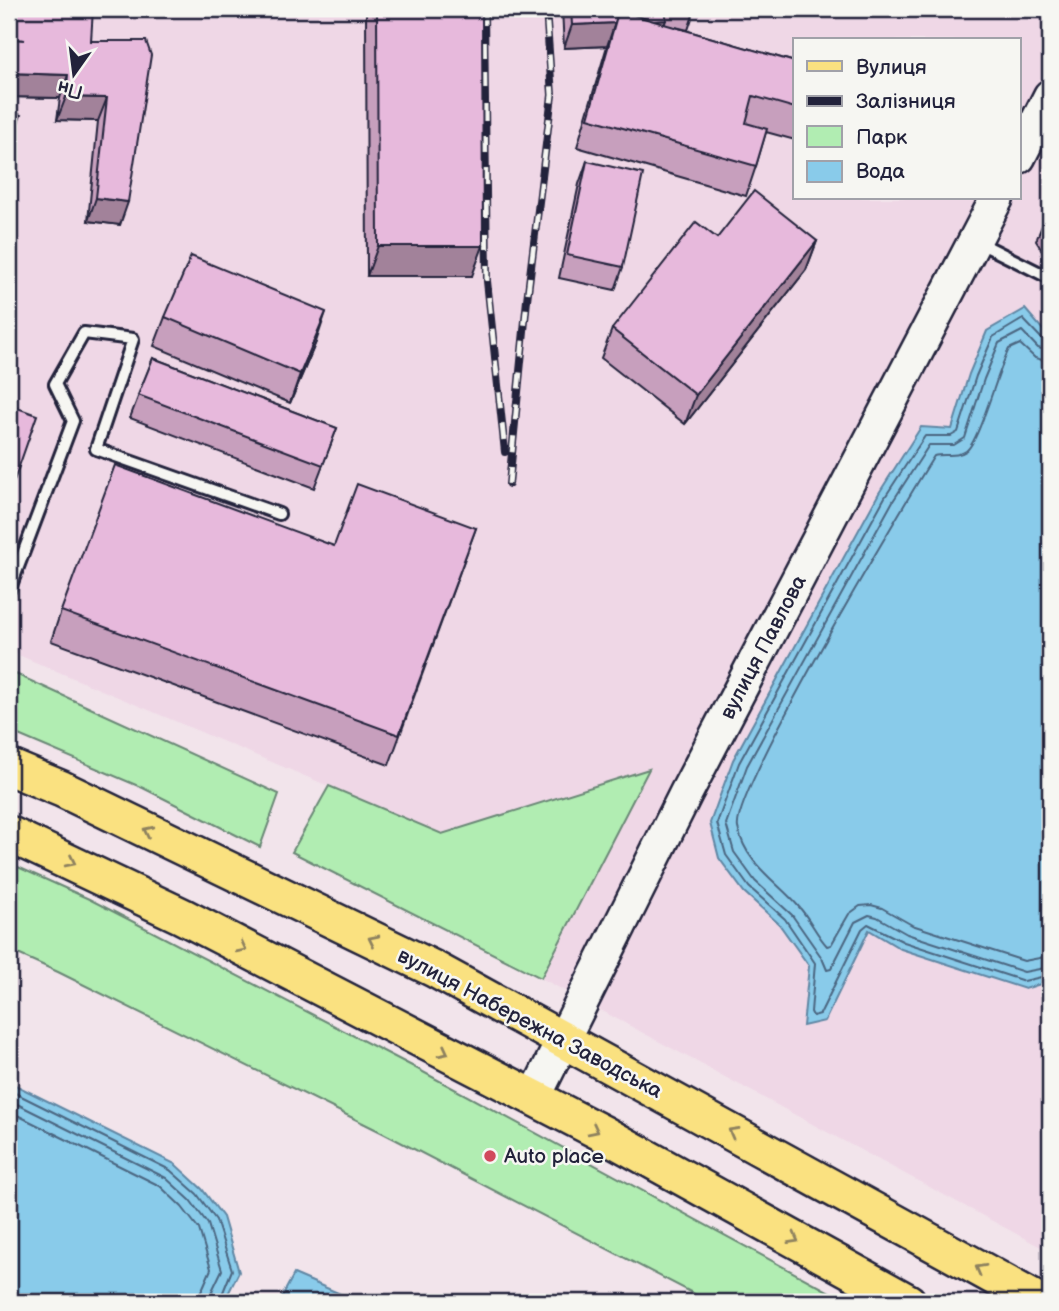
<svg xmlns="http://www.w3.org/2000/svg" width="1059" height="1311" viewBox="0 0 1059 1311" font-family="'Balsamiq Sans',sans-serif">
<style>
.built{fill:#efd7e6;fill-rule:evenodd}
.green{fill:#b1edb2;stroke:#6a8876;stroke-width:2}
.water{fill:#89cbea;stroke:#6087a4;stroke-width:2}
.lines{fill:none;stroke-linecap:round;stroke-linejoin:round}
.shore{stroke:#4b6681;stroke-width:2}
.lane-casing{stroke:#22223b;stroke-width:16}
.secondary-casing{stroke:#22223b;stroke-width:37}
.primary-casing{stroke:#22223b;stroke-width:40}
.lane{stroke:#f6f6f2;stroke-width:10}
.secondary{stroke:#f6f6f2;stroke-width:32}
.primary{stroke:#fae180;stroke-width:35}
.rail-casing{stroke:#22223b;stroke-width:8}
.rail{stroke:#f6f6f2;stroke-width:5;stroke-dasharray:16;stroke-linecap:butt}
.wall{fill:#c79fbd;stroke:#22223b;stroke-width:2}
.shaded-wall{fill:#a2829a;stroke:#22223b;stroke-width:2}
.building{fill:#e7b9dc;stroke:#22223b;stroke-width:2}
.oneway{stroke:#8e825e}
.poi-dot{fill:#d1495b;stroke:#f6f6f2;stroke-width:2.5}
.labels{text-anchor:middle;stroke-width:5;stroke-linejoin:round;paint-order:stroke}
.street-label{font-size:21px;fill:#22223b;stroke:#f6f6f2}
.poi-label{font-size:21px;fill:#22223b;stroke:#f6f6f2;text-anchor:start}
</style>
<rect width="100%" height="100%" fill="#f2e4eb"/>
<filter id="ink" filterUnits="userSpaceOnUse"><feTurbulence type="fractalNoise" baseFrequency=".0143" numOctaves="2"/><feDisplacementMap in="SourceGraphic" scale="14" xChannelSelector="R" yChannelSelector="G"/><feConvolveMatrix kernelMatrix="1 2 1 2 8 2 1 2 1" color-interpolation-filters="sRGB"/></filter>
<g filter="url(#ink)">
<!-- built -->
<path class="built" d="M9,9H1050V1252L541,978L648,770L442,834L9,651ZM795,40H1019V198H795Z"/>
<!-- green -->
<g class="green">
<path d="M9,671L279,794L260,847L143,788L9,731Z"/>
<path d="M649,769L541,978L292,852L329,786L442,834Z"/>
<path d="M9,863L89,899L412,1066L848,1302H710L381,1132L58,972L9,950Z"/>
</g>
<!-- water -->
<g class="water">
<path d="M1025,309L1050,338V981L1025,989L901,949L869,930L825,1021L803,1026L809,966L779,924L744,892L719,858L710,823L733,760L879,493L921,427L952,429L969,374L987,331Z"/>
<path d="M9,1082L175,1164L202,1189L223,1217L239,1272L224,1302H9Z"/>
<path d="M294,1274L359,1302H279Z"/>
</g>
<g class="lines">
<!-- shore -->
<g class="shore">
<path d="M1050,342L1043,340L1023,319L993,337L976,376L958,432L951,436H925L885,497L739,763L717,823L726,855L749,887L785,919L815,963L811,1012L813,1016L820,1014L862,929L868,924L904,942L1024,981L1050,975"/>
<path d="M1050,351L1038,348L1022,331L999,343L984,379L965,438L954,445H929L893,501L747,766L726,824L734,852L755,881L792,915L822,958L827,970L831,969L855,922L869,915L877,917L907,934L1024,972L1050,967"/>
<path d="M1050,362L1035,358L1020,344L1009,349C998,370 979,442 966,451C956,458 944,453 934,456C905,502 731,794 738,828C746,865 777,881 799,907C810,919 816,934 827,946L831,945L849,914L860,906L871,905L882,908L912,925L1024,961L1050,956"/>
<path d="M9,1090L170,1170L197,1194L216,1220L232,1270L219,1302"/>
<path d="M9,1100L166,1178L190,1200L208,1224L222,1270L210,1295V1302"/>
<path d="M9,1111L160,1186L182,1207L199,1229L211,1269L201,1292L199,1302"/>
</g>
<defs>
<g id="lane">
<path d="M978,242L1050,278"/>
<path d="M9,591L73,421L55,384L84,333L133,339L96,449L279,514"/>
</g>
<g id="secondary">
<path d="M1019,157L1050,96"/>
<path d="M534,1098L686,793L997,198"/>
</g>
<g id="primary">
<path d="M9,767L62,789L434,969L1040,1302"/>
<path d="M9,834L182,916L604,1134L908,1302"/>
</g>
</defs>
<!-- lane casing -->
<use href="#lane" class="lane-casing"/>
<!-- secondary casing -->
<use href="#secondary" class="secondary-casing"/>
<!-- primary casing -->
<use href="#primary" class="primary-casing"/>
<!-- lane -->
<use href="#lane" class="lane"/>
<!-- secondary -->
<use href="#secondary" class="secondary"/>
<!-- primary -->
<use href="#primary" class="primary"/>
<defs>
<g id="rail">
<path d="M484,9L487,281L505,452"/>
<path d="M509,484L527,300L552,95L546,9"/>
</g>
</defs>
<!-- rail casing -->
<use href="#rail" class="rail-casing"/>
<!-- rail -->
<use href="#rail" class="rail"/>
</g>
<!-- wall -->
<g class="wall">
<path d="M9,9L91,41H146L120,225L88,221L98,121L57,120L60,98L9,97Z"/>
<path d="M366,9H482L472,276H367Z"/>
<path d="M562,9H695L688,30L671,26L795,62V140L766,132L756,166L746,196L577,147L607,46L564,48Z"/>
<path d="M587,161L623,267L615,290L559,278L579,184Z"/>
<path d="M1050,205V263L1036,241Z"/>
<path d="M717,238L817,241L806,270L685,424L601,358L612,329Z"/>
<path d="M165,317L316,342L290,403L154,346Z"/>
<path d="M153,358L337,428L314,488L130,418Z"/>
<path d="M476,528L389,765L51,641L61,611L334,546Z"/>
</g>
<!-- shaded-wall -->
<g class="shaded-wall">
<path d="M666,20L658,43L615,23Z"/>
<path d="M615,23L607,46L564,48L572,25Z"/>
<path d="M9,73L68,75L60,98L9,97Z"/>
<path d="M66,97L107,98L98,121L57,120Z"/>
<path d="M96,198L128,202L120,225L88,221Z"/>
<path d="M817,241L806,270L685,424L696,395Z"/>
<path d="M378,246H483L472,276H367Z"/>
<path d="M326,312L316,342L290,403L300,374Z"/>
</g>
<!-- building -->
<g class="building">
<path d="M9,9H93L91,41H146L151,55L128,202L96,198L107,98L66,97L68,75L9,73V39L25,40L9,38Z"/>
<path d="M377,9H482L483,246H378Z"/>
<path d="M571,9H666V20L653,21L633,15L617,16L615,23L572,25Z"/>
<path d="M633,15L795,62V108L753,96L746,123L767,129L756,166L588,118L617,16Z"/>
<path d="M9,110L21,115L9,148Z"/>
<path d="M587,161L643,174L623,267L567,255Z"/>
<path d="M754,191L817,241L696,395L612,329L696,222L717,238Z"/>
<path d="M1050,205V217L1047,212Z"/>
<path d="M191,256L326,312L300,374L165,317Z"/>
<path d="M153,358L337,428L323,465L138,395Z"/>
<path d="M9,405L37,415L9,495Z"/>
<path d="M115,465L334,546L357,484L476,528L399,735L61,611Z"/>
</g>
<!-- one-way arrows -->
<defs><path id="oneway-chevron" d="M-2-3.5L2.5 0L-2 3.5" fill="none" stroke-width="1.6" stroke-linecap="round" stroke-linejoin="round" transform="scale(1.75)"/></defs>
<g class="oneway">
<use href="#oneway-chevron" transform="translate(148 831) rotate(-154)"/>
<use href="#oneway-chevron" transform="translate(71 862) rotate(26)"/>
<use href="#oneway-chevron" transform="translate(373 940) rotate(-154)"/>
<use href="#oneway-chevron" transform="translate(242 948) rotate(27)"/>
<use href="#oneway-chevron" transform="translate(444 1052) rotate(27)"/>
<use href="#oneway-chevron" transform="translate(594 1130) rotate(27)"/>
<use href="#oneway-chevron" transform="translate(733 1132) rotate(-151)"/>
<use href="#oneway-chevron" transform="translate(794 1239) rotate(29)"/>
<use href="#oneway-chevron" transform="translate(980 1269) rotate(-151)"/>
</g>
</g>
<!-- markers -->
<circle class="poi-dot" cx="490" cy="1156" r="7"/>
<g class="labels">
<!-- street labels -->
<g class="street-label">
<text transform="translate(763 647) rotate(-62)" y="7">вулиця Павлова</text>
<text transform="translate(530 1023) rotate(28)" y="7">вулиця Набережна Заводська</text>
</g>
<!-- poi labels -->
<g class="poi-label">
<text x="504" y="1163">Auto place</text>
</g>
</g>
<!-- margin -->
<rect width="1059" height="1311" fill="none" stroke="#f6f6f2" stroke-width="35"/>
<rect x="18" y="18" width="1024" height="1276" fill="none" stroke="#22223b" stroke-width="2.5" filter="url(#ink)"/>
<!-- legend -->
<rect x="793" y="38" width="228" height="161" fill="#f6f6f2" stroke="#a1a1a9" stroke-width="2"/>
<rect x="807" y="61" width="35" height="10" fill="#fae180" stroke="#a1a1a9" stroke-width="2"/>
<text x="856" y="74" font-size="21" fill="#22223b">Вулиця</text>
<rect x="807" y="96" width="35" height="10" fill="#22223b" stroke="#a1a1a9" stroke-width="2"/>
<text x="856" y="108" font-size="21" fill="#22223b">Залізниця</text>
<rect x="807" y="126" width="35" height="21" fill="#b1edb2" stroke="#a1a1a9" stroke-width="2"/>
<text x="856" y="144" font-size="21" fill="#22223b">Парк</text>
<rect x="807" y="161" width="35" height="21" fill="#89cbea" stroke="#a1a1a9" stroke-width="2"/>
<text x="856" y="178" font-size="21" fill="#22223b">Вода</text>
<!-- north arrow -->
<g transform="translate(74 74) rotate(194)" stroke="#f6f6f2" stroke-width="5" paint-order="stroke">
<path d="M0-5L12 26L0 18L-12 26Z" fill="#22223b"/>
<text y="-10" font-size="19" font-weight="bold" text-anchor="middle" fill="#22223b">Пн</text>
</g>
</svg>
